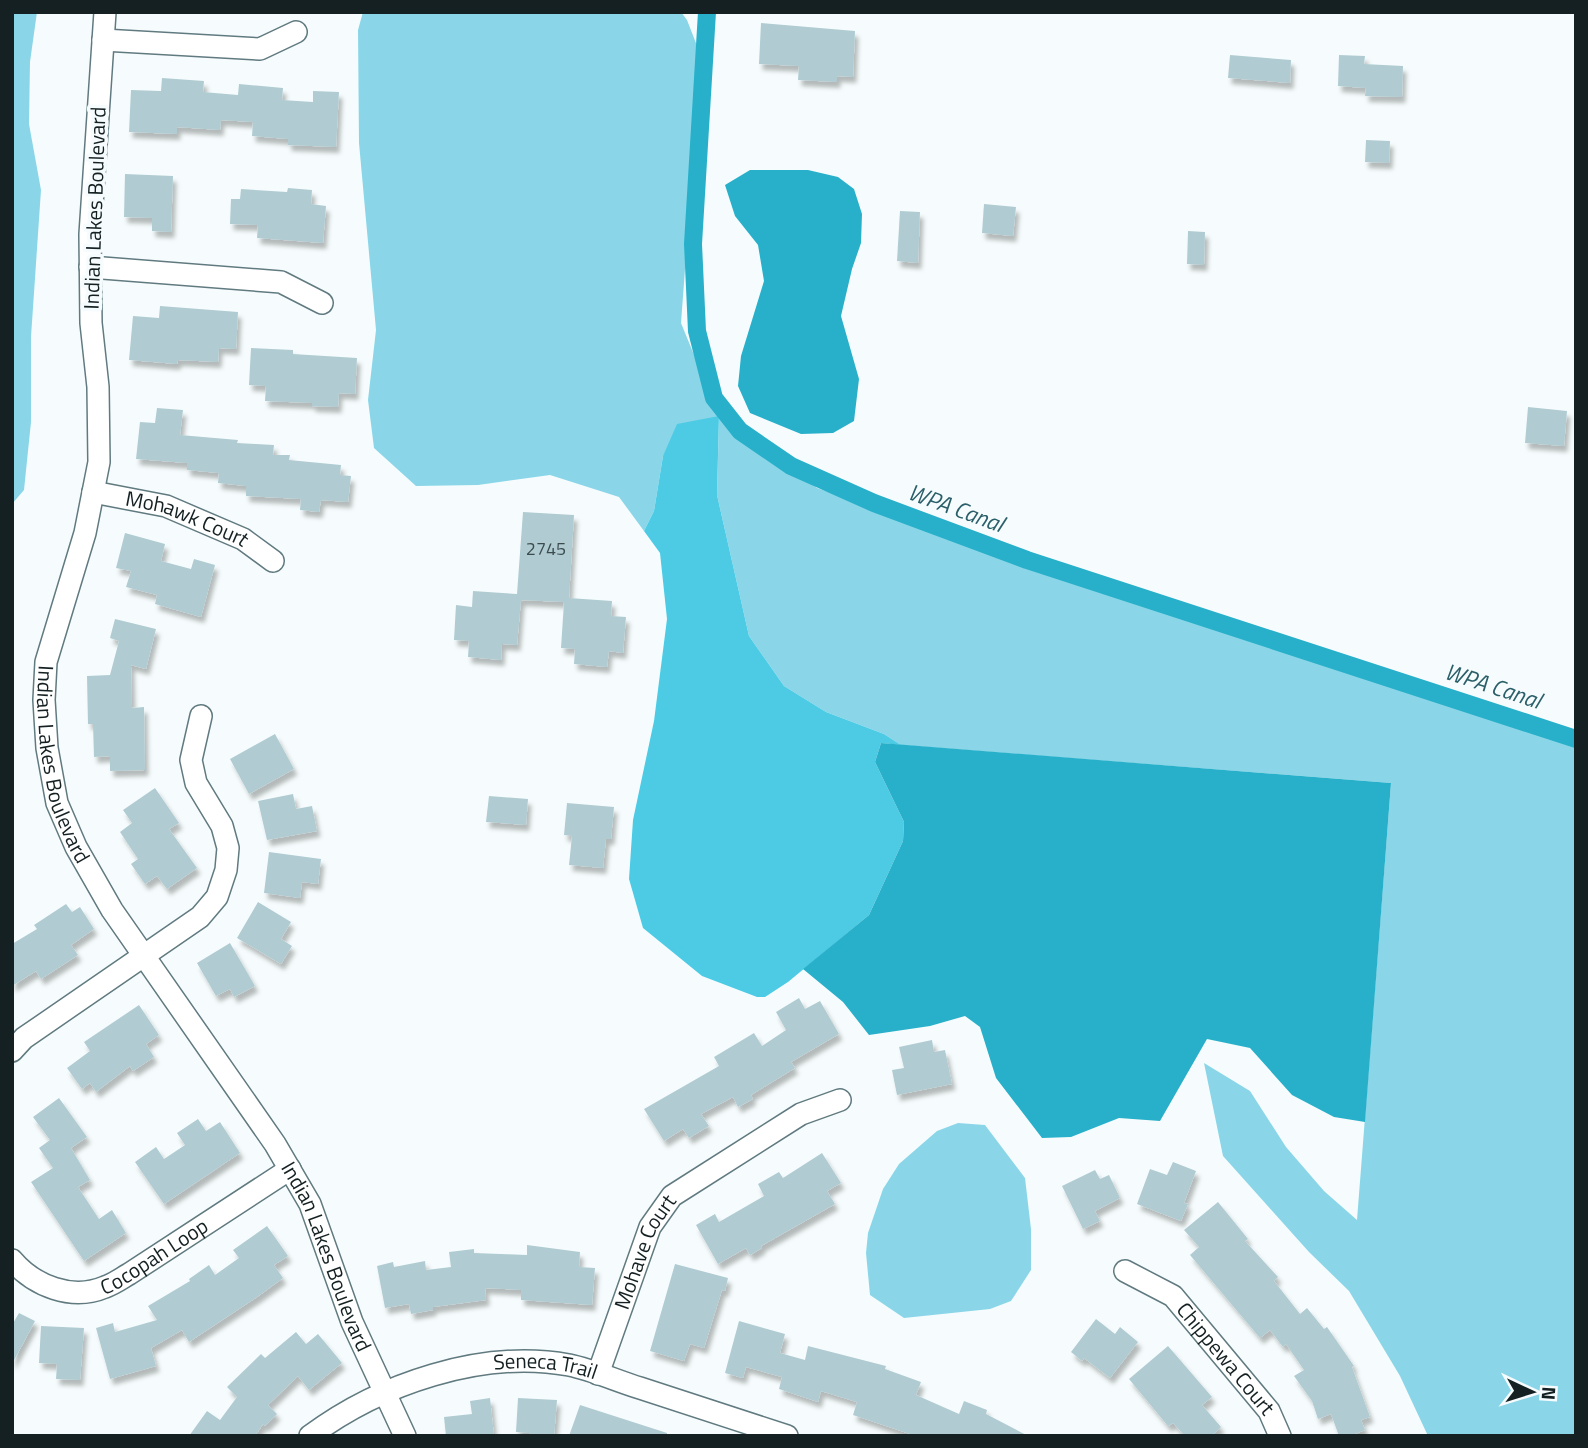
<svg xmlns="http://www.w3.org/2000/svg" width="1588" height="1448" viewBox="0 0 1588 1448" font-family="'Titillium Web',sans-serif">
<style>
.green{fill:#8ad6e8}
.forest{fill:#4dcbe5}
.water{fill:#28b0ca}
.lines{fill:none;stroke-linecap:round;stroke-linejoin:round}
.canal{stroke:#28b0ca;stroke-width:18}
.building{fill:#b0ccd2;filter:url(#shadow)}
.minor-casing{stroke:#607a80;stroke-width:24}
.minor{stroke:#fff;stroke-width:21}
.labels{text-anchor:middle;stroke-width:7;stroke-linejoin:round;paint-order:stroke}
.number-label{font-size:18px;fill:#3c4b4e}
.street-label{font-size:21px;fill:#152022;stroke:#f6fcfd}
.water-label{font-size:23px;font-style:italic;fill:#2b5f6a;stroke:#f6fcfd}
</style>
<defs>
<filter id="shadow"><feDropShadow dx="3.5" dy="6" stdDeviation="2" flood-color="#0004"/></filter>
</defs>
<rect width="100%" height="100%" fill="#f6fcfd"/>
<!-- green -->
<g class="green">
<path d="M12,12H37L30,62L29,124L41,190L31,337V422L24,490L12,504Z"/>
<path d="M363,12H681L687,20L701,56L681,323L719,416L817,488L1104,589L1576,737V1436H1428L1400,1376L1349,1291L1309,1252L1223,1156L1204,1063L1250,1091L1286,1147L1324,1191L1357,1220L1391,783L901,745L884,734L826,712L784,686L749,636L717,495L719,417L663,456L654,511L644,531L619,497L550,475L478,485L416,486L374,448L368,400L376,330L359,143L358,30Z"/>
<path d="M958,1123L985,1125L1025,1178L1031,1229V1270L1011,1301L990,1309L904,1318L870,1295L866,1253L868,1233L883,1189L899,1164L937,1131Z"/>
</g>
<!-- forest -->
<path class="forest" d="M719,416L717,495L749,636L784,686L826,712L884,734L901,745L881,743L875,762L904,822L903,841L869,915L788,982L765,997H757L702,976L643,928L629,879L633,820L654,721L667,619L660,553L644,531L654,511L663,456L677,424Z"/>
<!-- water -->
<g class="water">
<path d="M750,170H808L838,177L854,189L862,214L861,243L852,269L841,316L859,379L854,421L833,433L801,434L750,413L738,386L741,356L764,281L758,245L735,216L725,185Z"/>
<path d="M881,743L1391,783L1365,1122L1334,1117L1292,1095L1250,1048L1207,1039L1160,1121L1119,1118L1071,1137L1042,1138L996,1078L980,1027L965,1016L930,1026L869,1035L843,1002L803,969L869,915L903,841L904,822L875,762Z"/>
</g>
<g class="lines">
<!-- canal -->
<path class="canal" d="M707,12L693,244L697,331L714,398L740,431L791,466L874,503L1027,560L1576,739"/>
</g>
<!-- building -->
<g class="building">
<path d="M761,23L855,31L853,77L837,76V82L798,80L799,66L759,64Z"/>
<path d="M1230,55L1291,60L1290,83L1228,78Z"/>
<path d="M1339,55L1365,56L1364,64L1403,66L1402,97L1365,96L1366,88L1338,86Z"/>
<path d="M162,78L204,81L203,92L238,95L239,84L283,88L282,100L313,102V91L339,92L336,147L288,145V139L252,136L253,122L221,120L220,130L177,127V134L129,132L131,90L161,91Z"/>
<path d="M1366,140L1390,141L1389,163L1365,162Z"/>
<path d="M125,174L173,176L171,232L152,231V218L124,217Z"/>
<path d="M288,188L312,190L311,204L326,206L323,243L257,238L258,225L230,224L231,199H240L241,189L287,192Z"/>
<path d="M984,204L1016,207L1013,236L982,233Z"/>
<path d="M900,211L920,212L918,263L897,261Z"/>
<path d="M1188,231L1205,232L1204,265L1187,264Z"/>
<path d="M160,306L238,312L236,349L219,348L218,362L178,360L177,364L129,360L133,316L159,318Z"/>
<path d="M251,348L293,350V354L357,358L355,394L339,393L338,407L312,406V403L265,401L266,386L249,385Z"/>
<path d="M1528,407L1567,411L1564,446L1525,443Z"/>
<path d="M157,408L183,410L180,435L238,440L237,443L274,445L273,455H290L289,460L341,465L340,475L351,476L348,502L321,500L319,512L300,510L301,499L246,496V486L218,483L219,473L187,470V463L136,459L140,422L155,423Z"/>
<path d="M523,512L574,515L569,598L612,601L611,616L626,617L623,653L609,651L607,667L574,664L575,649L561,648L564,602L521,600L517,645L502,644L501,660L468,657L469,641L454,640L456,605L472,607L473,591L517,594Z"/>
<path d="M125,533L165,544L161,561L191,569L194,559L215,565L201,617L155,604L157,595L126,587L131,571L116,568Z"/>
<path d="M115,619L156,629L146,669L131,665L132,708L144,707L145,770L110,771V756L94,757L93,724H88L87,676L110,675L119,641L110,638Z"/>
<path d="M275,734L294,769L249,794L230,759Z"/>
<path d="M155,788L179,823L169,829L197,868L167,889L157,876L145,884L131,864L138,859L120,832L132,823L123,810Z"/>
<path d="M293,794L296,809L312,806L317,831L267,840L258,801Z"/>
<path d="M489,796L528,799L526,825L486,822Z"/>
<path d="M567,803L614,807L611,839H606L603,868L569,865L572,836L564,835Z"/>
<path d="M269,852L321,859L318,884L302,882L300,898L264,893Z"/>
<path d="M258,902L291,922L281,939L292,946L281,964L237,938Z"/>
<path d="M66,904L72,912L80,907L94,929L71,945L78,955L41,979L36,971L12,986V944L37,929L34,925Z"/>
<path d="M230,943L255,986L234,997L230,989L216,996L197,963Z"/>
<path d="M799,998L805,1009L820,1001L839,1034L791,1062L795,1068L751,1095L753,1099L738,1107L733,1097L701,1114L709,1126L689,1138L683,1129L664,1141L644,1109L719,1066L714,1057L754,1033L762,1046L786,1030L776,1012Z"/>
<path d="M139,1005L159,1035L146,1044L154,1057L133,1071L130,1066L96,1092L90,1083L82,1089L67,1068L90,1051L84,1042Z"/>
<path d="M932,1040L934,1052L945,1050L952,1084L897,1095L892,1070L904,1068L899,1047Z"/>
<path d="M59,1098L87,1137L71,1148L90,1180L78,1187L99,1219L112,1210L126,1233L84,1261L31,1182L53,1168L39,1148L50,1140L33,1117Z"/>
<path d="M198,1119L206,1131L220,1122L240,1153L164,1204L135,1162L156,1147L164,1159L185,1145L177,1133Z"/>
<path d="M822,1153L841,1183L827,1191L835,1204L761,1246L762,1248L750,1255L746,1248L718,1264L696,1225L715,1214L719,1222L764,1196L758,1184L779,1172L783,1178Z"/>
<path d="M1173,1162L1196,1171L1184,1203L1188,1204L1181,1221L1137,1204L1150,1169L1167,1175Z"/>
<path d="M1095,1170L1100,1179L1109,1175L1120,1198L1095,1211L1100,1221L1083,1229L1062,1186Z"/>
<path d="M1218,1202L1248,1239L1245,1241L1278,1277L1274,1281L1300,1314L1307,1308L1324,1329L1327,1327L1354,1366L1352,1367L1370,1417L1361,1420L1365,1430L1350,1436H1339L1331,1414L1318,1419L1312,1401L1294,1376L1304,1370L1286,1344L1283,1347L1270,1330L1260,1338L1190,1255L1199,1247L1184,1230Z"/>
<path d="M267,1226L288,1256L274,1265L283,1278L257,1297L189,1342L182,1330L151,1348L156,1366L110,1379L96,1328L113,1323L115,1332L157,1320L148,1306L190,1281L189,1279L209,1265L215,1275L239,1258L233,1250Z"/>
<path d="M527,1245L580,1252L579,1267L595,1268L592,1305L521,1300V1290L485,1288L486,1300L433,1307V1310L411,1314L409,1304L385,1308L377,1266L393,1262L394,1267L425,1261L426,1270L451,1267L449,1252L474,1249V1253L527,1255Z"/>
<path d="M675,1264L728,1278L725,1291L722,1290L704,1348L690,1344L684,1361L650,1351Z"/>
<path d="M19,1313L35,1321L12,1364V1325Z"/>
<path d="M1096,1319L1115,1334L1120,1327L1138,1342L1110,1378L1084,1358L1082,1361L1071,1352Z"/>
<path d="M739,1321L785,1334L780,1353L805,1360L808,1346L886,1366L885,1369L921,1382L916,1395L959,1414L964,1401L987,1410L986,1414L1028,1436H916L853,1415L857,1402L821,1391L818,1402L779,1389L782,1377L746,1367L743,1378L725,1373Z"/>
<path d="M41,1326L84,1328L80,1380L56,1379L57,1364L39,1363Z"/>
<path d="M296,1332L306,1344L318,1334L342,1363L309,1390L298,1376L268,1405L277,1414L265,1426L263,1424L255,1436H189L207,1411L220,1420L237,1397L227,1387L261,1354L265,1358Z"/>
<path d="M1168,1346L1212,1397L1202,1405L1221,1427L1212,1436H1185L1173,1423L1168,1426L1129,1379Z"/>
<path d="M490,1398L494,1436H446L444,1417L472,1414L470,1401Z"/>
<path d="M518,1398L557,1400L554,1436H529V1433L516,1432Z"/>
<path d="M580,1405L667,1433V1436H569Z"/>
</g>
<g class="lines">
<defs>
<g id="minor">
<path id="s1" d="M105,12L90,234L91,323L98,387L99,462L85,533L46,662L44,700L47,748L57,803L76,847L112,910L275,1144L310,1204L352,1322L405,1436"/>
<path d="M103,40L260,49L296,32"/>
<path d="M90,267L281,282L322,303"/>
<path id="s2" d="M93,492L166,506L243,539L273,561"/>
<path d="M12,1051L24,1038L200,917L217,897L226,870L228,848L222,826L196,783L191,760L201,716"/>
<path id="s3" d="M12,1260C34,1286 72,1301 105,1287C114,1284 122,1278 129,1274L290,1169"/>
<path id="s4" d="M1125,1271L1173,1296L1269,1411L1280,1436"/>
<path id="s5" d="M598,1374L650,1227L672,1196L801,1114L840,1100"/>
<path id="s6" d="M310,1436C380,1384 482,1349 569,1365C593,1370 617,1381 640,1388C689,1404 738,1420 787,1436"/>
</g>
</defs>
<!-- minor casing -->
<use href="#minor" class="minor-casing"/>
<!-- minor -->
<use href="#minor" class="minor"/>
</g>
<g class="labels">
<!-- number labels -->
<g class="number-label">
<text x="546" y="555">2745</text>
</g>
<!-- street labels -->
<g class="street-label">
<text transform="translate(95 208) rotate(-88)" y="7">Indian Lakes Boulevard</text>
<text dy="7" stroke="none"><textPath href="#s2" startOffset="98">Mohawk Court</textPath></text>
<text dy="7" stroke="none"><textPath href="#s1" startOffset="763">Indian Lakes Boulevard</textPath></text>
<text dy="7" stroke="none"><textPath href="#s3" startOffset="161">Cocopah Loop</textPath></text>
<text dy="7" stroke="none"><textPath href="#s5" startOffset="131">Mohave Court</textPath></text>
<text dy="7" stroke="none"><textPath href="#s1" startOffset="1330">Indian Lakes Boulevard</textPath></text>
<text dy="7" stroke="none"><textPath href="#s4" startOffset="136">Chippewa Court</textPath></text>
<text dy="7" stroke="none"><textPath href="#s6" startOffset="252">Seneca Trail</textPath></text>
</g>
<!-- water labels -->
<g class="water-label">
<text transform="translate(956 508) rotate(20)" y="8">WPA Canal</text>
<text transform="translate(1493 686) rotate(18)" y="8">WPA Canal</text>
</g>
</g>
<!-- border -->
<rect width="1588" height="1448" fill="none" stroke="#152022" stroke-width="28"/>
<!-- north arrow -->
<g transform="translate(1532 1392) rotate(94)" stroke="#f6fcfd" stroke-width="5" paint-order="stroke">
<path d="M0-5L12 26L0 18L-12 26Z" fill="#152022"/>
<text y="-10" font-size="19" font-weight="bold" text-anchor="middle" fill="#152022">N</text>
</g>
</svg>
